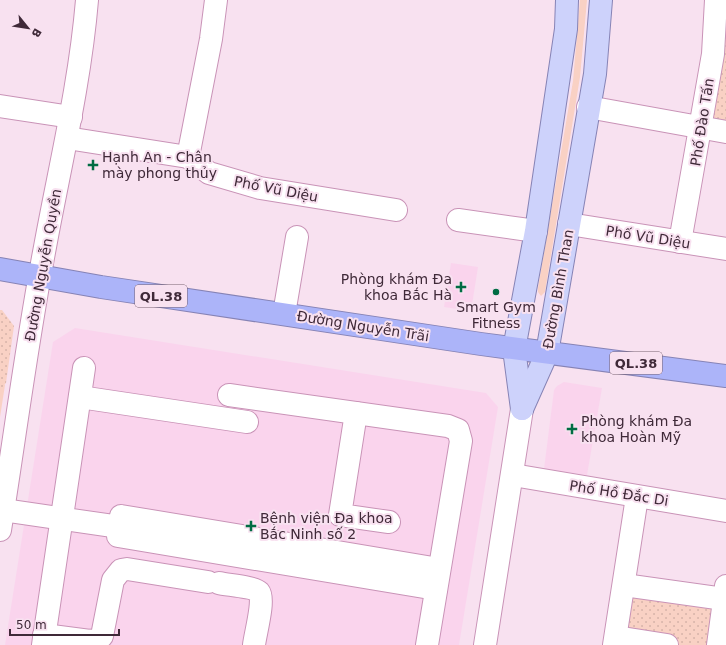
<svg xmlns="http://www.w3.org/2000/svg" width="726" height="645" viewBox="0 0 726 645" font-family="'DejaVu Sans',sans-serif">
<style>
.built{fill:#fad4ed}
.green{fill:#f9d1c4}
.park{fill:url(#park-dots)}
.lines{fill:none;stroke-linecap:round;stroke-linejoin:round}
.minor-casing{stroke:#c993b7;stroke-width:24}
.major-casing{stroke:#8683b5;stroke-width:24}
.highway-casing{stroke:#8683b5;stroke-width:24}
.minor{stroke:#fff;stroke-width:22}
.major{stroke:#cdd2fb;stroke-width:22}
.highway{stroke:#acb4f9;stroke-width:22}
.poi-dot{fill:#006c43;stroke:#f8e1f0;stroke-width:1.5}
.labels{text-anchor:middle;stroke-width:4;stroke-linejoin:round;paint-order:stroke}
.shield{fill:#f8e1f0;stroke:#76606f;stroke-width:1}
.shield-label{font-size:13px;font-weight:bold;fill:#3f2938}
.street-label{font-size:14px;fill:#3f2938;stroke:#f8e1f0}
.poi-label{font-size:14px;fill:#3f2938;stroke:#f8e1f0;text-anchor:start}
</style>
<defs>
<pattern id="park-dots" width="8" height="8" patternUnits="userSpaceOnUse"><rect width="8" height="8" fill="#f9d1c4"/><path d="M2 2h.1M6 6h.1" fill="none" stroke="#d6b3a9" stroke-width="1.8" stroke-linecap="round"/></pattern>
</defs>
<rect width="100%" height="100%" fill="#f8e1f0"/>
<!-- built -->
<g class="built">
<path d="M451,263L478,267L471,311L444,307Z"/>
<path d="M75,328L486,393L498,407L459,645H5L53,342Z"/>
<path d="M564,382L602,388L587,475L544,469L554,390L557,386Z"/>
</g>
<!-- green -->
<g class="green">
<path d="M580,0H587L580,77L545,292L541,296L538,292V288L573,81Z"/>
<path d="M0,383L5,385L0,417Z"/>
</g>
<!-- park -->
<g class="park">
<path d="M726,0V128L713,120Z"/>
<path d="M0,310H2L14,326L6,383L0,390Z"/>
<path d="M625,587L721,602L714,645H677L618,636Z"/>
</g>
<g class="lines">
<defs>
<g id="minor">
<path d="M0,106L71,117"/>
<path d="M588,107L726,132"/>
<path d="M67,138L188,157L209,173L260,188L396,210"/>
<path d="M188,157L211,39L216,0"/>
<path d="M458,220L536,231"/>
<path d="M569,224L726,249"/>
<path d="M680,242L713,54L716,0"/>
<path d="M284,314L297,237"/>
<path d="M229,395L448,426L458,430L461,441L427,645"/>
<path d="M80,397L247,422"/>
<path d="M356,413L340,515L389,522"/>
<path d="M513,475L726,511"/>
<path d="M3,510L120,527"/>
<path d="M0,530C15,436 27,341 45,247C60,165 80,84 87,0"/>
<path d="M219,583C227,585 254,587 259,592C265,599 255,635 254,645"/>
<path d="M624,585L724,599"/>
<path d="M436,589L118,536L121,516L439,569"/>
<path d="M44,635L90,641L98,640L102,636L113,580L121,570L127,569L208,582"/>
<path d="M616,637L667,645"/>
<path d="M43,645L84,368"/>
<path d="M485,645L522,409"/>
<path d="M614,645L637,497"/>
<path d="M718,645L726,586"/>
</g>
<g id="major">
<path d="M522,409L547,353L595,74L601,0"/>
<path d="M522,409L514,349L536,231L566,29L567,0"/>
</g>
<path id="highway" d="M0,269L101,287L481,344L726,376"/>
</defs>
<!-- minor casing -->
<use href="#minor" class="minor-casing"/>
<!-- major casing -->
<use href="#major" class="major-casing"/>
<!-- highway casing -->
<use href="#highway" class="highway-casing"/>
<!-- minor -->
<use href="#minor" class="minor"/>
<!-- major -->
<use href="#major" class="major"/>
<!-- highway -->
<use href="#highway" class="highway"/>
</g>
<!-- markers -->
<g class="poi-dot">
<path d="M91 159h4v4h4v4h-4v4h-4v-4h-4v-4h4z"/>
<path d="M459 281h4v4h4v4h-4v4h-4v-4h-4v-4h4z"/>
<circle cx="496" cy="292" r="4"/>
<path d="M570 423h4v4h4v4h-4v4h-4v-4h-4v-4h4z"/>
<path d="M249 520h4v4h4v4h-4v4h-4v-4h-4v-4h4z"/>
</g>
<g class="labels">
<!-- shield labels -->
<g class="shield">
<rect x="135" y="285" width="52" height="22" rx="3"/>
<rect x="610" y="352" width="52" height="22" rx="3"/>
</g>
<g class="shield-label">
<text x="161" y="301">QL.38</text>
<text x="636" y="368">QL.38</text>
</g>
<!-- street labels -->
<g class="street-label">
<text transform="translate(702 122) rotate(-81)" y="5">Phố Đào Tấn</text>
<text transform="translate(276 189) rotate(11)" y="5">Phố Vũ Diệu</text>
<text transform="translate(648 237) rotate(9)" y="5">Phố Vũ Diệu</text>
<text transform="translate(43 265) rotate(-80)" y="5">Đường Nguyễn Quyền</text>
<text transform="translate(558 289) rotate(-80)" y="5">Đường Bình Than</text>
<text transform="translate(363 326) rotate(9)" y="5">Đường Nguyễn Trãi</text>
<text transform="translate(619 493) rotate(9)" y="5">Phố Hồ Đắc Di</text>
</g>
<!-- poi labels -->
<g class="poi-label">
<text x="102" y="162">Hạnh An - Chân<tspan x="102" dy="16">mày phong thủy</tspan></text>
<text x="452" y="284" text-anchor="end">Phòng khám Đa<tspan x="452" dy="16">khoa Bắc Hà</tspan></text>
<text x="496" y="312" text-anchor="middle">Smart Gym<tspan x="496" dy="16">Fitness</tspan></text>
<text x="581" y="426">Phòng khám Đa<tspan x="581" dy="16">khoa Hoàn Mỹ</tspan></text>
<text x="260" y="523">Bệnh viện Đa khoa<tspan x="260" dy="16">Bắc Ninh số 2</tspan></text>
</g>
</g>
<!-- north arrow -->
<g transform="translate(28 28) rotate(120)" stroke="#f8e1f0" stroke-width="3" paint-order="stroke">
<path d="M0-3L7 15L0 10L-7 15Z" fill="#3f2938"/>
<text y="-6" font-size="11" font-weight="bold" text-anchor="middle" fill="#3f2938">B</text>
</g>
<!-- scale -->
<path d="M10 629v6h109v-6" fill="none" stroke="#3f2938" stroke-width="2"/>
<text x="16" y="629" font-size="12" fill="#3f2938" stroke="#f8e1f0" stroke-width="3" paint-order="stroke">50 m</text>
</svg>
